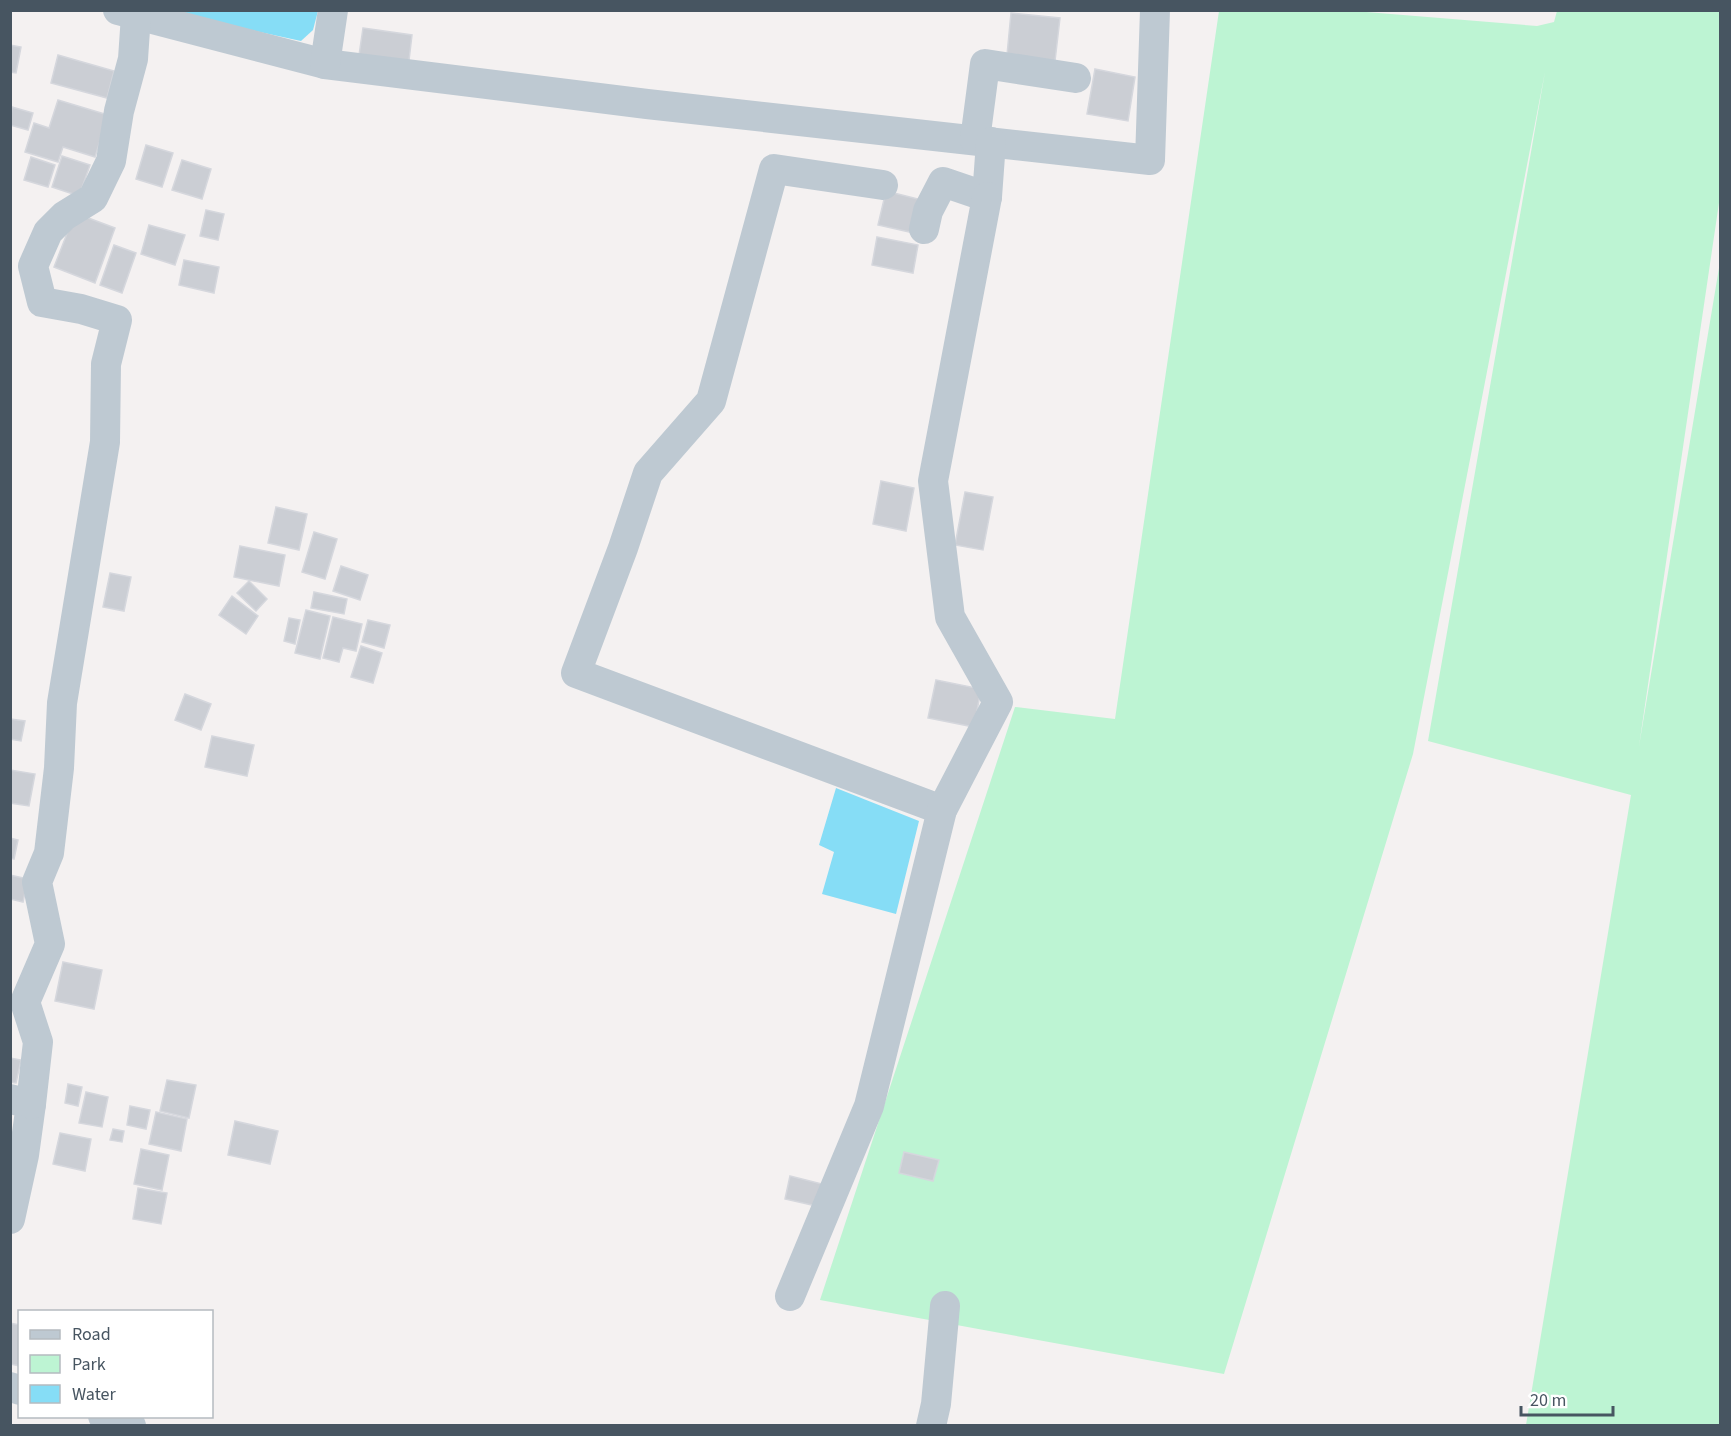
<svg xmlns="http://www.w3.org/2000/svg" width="1731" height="1436" viewBox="0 0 1731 1436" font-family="'Source Sans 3',sans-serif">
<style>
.green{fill:#bdf4d3}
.water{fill:#86ddf6}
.building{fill:#cbced4;stroke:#d5d7dd;stroke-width:1.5}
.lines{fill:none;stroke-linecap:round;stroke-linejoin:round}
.street{stroke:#bec9d2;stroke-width:30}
</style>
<rect width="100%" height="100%" fill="#f4f1f1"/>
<!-- green -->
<path class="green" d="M1219,11H1354L1537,26L1554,22L1557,11H1720V196L1639,746L1720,262V1425H1526L1631,795L1428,741L1545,72L1413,754L1224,1374L820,1300L1015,707L1115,719Z"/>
<!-- water -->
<g class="water">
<path d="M165,11H318L313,30L301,41Z"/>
<path d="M836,788L919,821L896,914L822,894L834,852L819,845Z"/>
</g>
<!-- building -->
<g class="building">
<path d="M1011,13L1060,18L1055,61L1007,55Z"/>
<path d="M363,28L412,35L408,69L358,62Z"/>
<path d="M10,45L21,47L16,73L10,72Z"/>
<path d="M58,55L114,71L107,98L51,83Z"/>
<path d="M1095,69L1135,77L1128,121L1087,114Z"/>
<path d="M58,100L108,115L95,157L63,147L58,162L25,152L34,123L49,128Z"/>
<path d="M12,107L33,113L28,130L10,125Z"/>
<path d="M146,145L173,153L162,187L136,179Z"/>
<path d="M62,156L90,165L79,196L52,187Z"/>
<path d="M31,157L55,165L48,187L24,180Z"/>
<path d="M182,160L211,169L202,199L172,190Z"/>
<path d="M886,191L922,200L914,233L878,225Z"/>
<path d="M206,210L224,214L218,240L200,236Z"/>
<path d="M75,213L115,228L95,283L54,267Z"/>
<path d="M149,225L185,235L175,265L141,254Z"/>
<path d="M877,237L918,245L913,273L872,265Z"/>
<path d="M114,245L136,253L122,293L100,285Z"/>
<path d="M184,260L219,267L214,293L179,285Z"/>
<path d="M881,481L914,488L906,531L873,524Z"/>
<path d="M965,492L993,497L983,550L955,545Z"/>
<path d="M276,507L307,514L299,550L268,543Z"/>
<path d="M314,532L337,539L325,579L302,572Z"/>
<path d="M240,546L285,555L279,586L234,577Z"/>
<path d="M341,566L368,575L360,600L333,591Z"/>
<path d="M110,573L131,577L124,611L103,607Z"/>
<path d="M249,581L267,599L256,611L237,593Z"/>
<path d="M314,592L347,599L344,614L311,608Z"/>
<path d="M232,596L258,616L246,634L219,615Z"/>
<path d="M306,610L330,616L320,659L295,653Z"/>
<path d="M333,617L362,624L356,651L343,648L339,662L323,658Z"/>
<path d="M289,618L300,620L295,644L284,641Z"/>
<path d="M368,620L390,625L384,648L362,642Z"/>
<path d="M361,646L382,653L373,683L351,677Z"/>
<path d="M936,680L981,689L974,727L928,718Z"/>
<path d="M185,694L211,704L201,730L175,720Z"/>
<path d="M10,719L25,721L21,741L10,739Z"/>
<path d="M212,736L254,745L247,776L205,767Z"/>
<path d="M10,770L35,774L29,806L10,803Z"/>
<path d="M10,838L18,840L14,859L10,858Z"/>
<path d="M10,875L28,879L23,902L10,899Z"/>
<path d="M63,962L102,970L94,1009L55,1001Z"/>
<path d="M10,1058L21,1060L16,1083L10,1082Z"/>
<path d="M167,1080L196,1085L189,1118L160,1111Z"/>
<path d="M68,1084L82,1087L78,1106L65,1103Z"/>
<path d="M86,1092L108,1097L102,1127L79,1123Z"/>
<path d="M130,1106L150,1110L146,1129L127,1125Z"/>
<path d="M156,1112L187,1119L181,1151L149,1144Z"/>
<path d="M235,1121L278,1131L270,1164L228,1155Z"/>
<path d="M113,1129L124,1131L122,1142L110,1140Z"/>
<path d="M60,1133L91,1139L85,1171L53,1164Z"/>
<path d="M141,1149L169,1155L162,1190L134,1184Z"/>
<path d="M904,1152L939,1160L933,1181L899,1173Z"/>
<path d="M790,1176L826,1185L821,1207L785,1199Z"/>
<path d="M138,1188L167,1193L161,1224L133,1219Z"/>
<path d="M10,1323L20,1325V1366L10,1364Z"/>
</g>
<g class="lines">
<!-- street -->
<g class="street">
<path d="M118,10L325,64L647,104L1150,160L1155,10"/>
<path d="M325,64L333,10"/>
<path d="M975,140L985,64L1076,78"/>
<path d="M883,185L774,169L711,401L648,473L623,548L576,673L942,810"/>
<path d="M924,229L928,211L943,182L987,197L991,142"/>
<path d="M10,1099L31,1104L24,1155L10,1219"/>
<path d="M31,1104L38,1042L25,1002L50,944L37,882L49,853L59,768L62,703L105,442L106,364L117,320L81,309L42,302L33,266L48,232L64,216L93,198L111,161L119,111L133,59L136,15"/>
<path d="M790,1296L869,1106L942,810L998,702L950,617L933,481L987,197"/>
<path d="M10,1387L20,1390"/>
<path d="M103,1416L131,1426"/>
<path d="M931,1426L936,1404L945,1306"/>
</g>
</g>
<!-- border -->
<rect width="1731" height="1436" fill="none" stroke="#475561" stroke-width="24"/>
<!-- legend -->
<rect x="18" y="1310" width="195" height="108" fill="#ffffff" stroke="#b5bbc0" stroke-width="1.5"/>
<rect x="30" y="1330" width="30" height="9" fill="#bec9d2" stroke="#b5bbc0" stroke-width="1.5"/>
<text x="72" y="1340" font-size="18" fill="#475561">Road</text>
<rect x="30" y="1355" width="30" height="18" fill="#bdf4d3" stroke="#b5bbc0" stroke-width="1.5"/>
<text x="72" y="1370" font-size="18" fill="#475561">Park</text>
<rect x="30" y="1385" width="30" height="18" fill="#86ddf6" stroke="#b5bbc0" stroke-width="1.5"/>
<text x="72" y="1400" font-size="18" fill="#475561">Water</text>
<!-- scale -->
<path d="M1521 1406v9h92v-9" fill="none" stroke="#475561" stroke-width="3"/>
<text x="1530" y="1406" font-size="18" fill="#475561" stroke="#ffffff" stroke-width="4.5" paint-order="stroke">20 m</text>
</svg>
